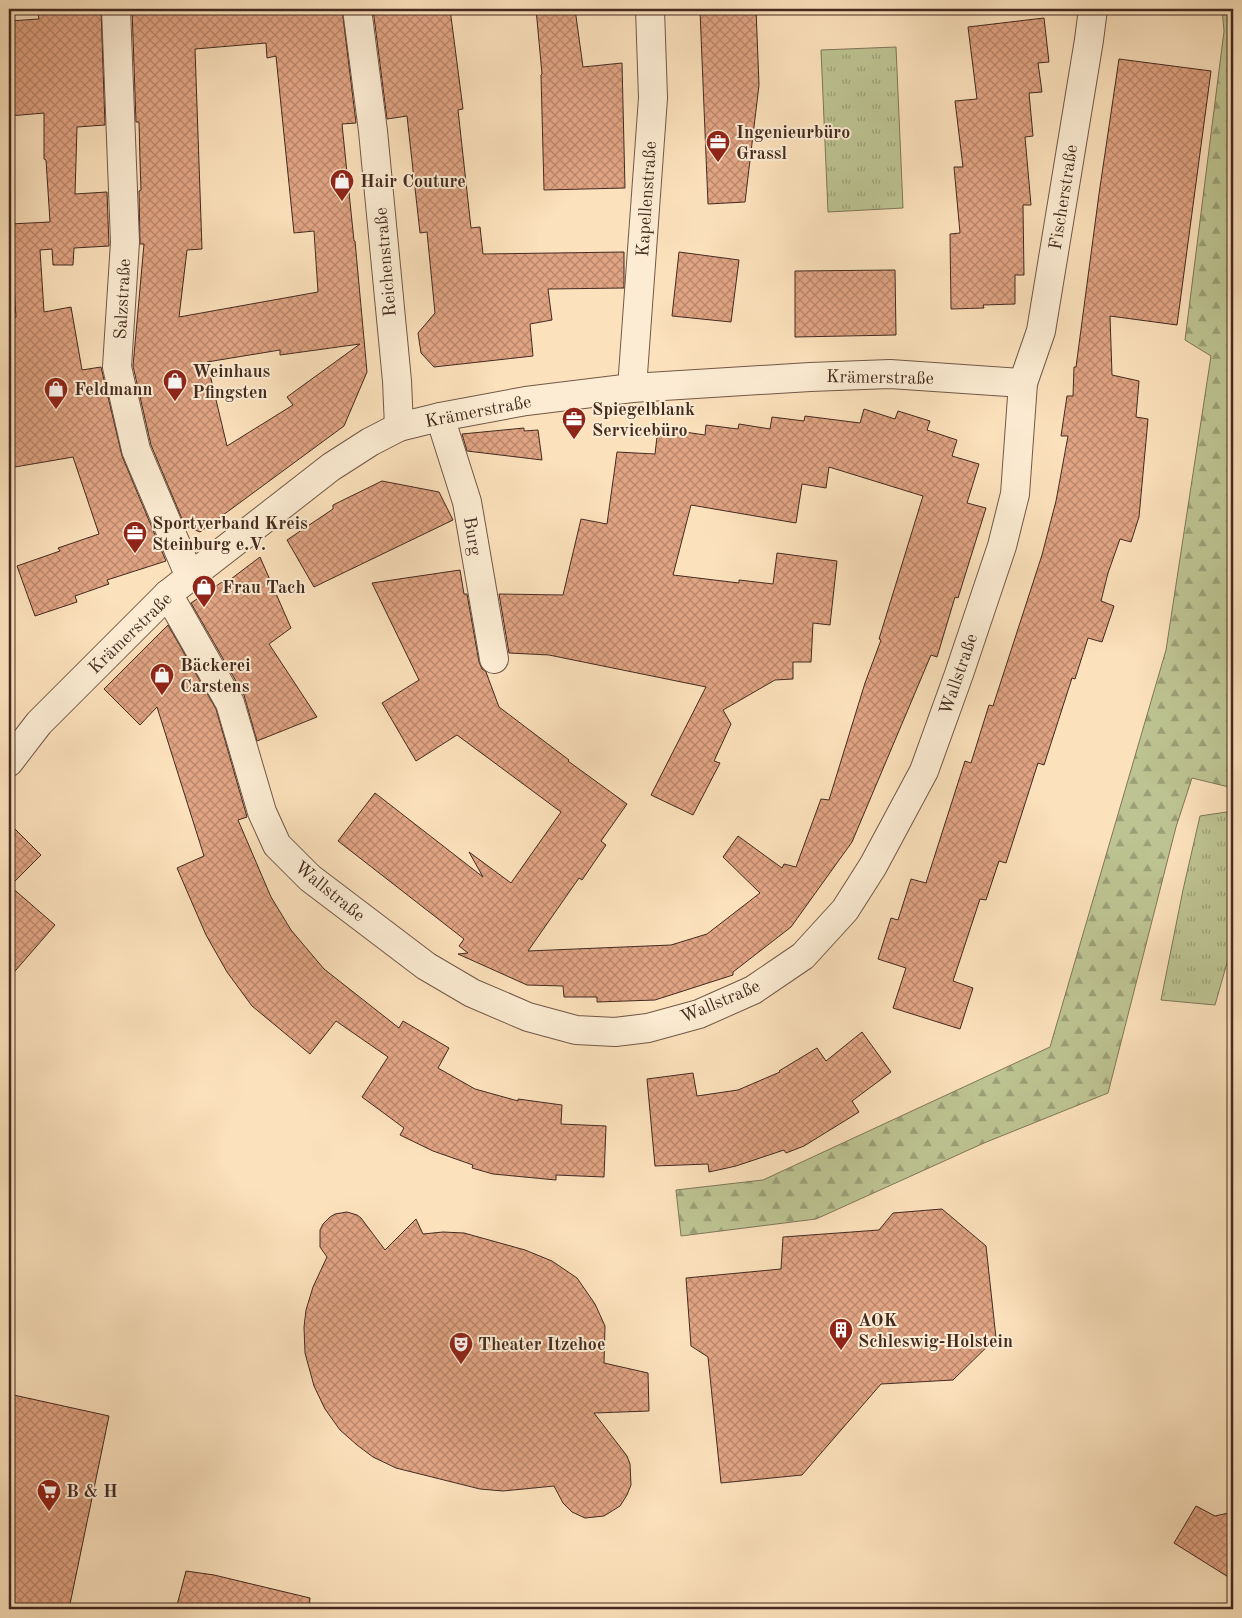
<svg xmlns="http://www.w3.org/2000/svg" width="1242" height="1618" viewBox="0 0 1242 1618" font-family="'Old Standard TT',serif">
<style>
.forest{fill:url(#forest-firs);stroke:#807659}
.park{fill:url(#park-tufts);stroke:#807659}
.building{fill:url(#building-cross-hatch);stroke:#442a20;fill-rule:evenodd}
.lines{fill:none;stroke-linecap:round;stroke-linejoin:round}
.street-casing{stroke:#725847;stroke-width:30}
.street{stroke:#fcecd3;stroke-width:28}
.labels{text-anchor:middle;stroke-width:4;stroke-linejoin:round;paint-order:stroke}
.poi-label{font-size:18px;font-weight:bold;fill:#442a20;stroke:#fcecd3;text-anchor:start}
.street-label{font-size:18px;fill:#442a20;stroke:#fcecd3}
</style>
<defs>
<pattern id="forest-firs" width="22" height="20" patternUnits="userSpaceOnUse" patternTransform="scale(1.25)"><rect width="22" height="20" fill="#bdc392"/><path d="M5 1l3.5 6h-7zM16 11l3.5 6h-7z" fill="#9b9f77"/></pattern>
<pattern id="park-tufts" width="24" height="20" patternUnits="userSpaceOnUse" patternTransform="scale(1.25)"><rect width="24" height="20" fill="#bdc392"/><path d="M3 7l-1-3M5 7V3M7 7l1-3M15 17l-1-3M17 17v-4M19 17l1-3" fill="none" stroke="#9b9f77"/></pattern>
<pattern id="building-cross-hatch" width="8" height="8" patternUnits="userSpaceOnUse" patternTransform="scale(1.25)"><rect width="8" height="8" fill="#e1a483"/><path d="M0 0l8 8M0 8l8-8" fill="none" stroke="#b8866b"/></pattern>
</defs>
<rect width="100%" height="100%" fill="#fbe1bc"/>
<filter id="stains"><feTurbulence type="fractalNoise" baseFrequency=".004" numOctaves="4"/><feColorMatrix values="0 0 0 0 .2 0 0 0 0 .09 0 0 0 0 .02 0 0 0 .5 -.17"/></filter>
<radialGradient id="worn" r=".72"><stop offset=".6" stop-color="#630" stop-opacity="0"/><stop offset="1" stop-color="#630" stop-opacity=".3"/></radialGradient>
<!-- forest -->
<path class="forest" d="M1222,9H1233V788L1192,778L1176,827L1108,1093L984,1143L816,1219L681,1236L676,1190L763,1180L1050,1047L1166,650L1211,356L1185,340L1224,31Z"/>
<!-- park -->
<g class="park">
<path d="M896,47L903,208L828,212L821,50Z"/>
<path d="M1233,811V942L1215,1005L1161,1000L1183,890L1200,816Z"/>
</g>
<!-- building -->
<g class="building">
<path d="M101,9L105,125L77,127L75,194L107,192L109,246L74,248L73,265H53L52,249L40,250L44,312L71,307L82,370L101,367L122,456L166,561L107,580L109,584L75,596L77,602L35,616L17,566L60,551L58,548L99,534L73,457L9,468V318L16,317L10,224L50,222L46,160L44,159V113L9,116V21L39,19L38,13Z"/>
<path d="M132,9H342L356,123L342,124L354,241H355L367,372L344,426L200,532L185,526L151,445L133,366L144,244H140L139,191L141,190L140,161L139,122H136ZM266,43L267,58L276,56L294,233L314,231L318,292L179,317L187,250L202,249L195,49ZM360,344L287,397L293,405L227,446L207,362L280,350V355Z"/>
<path d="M373,9H450L463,109L458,110L471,228L480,227L483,254L624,252V288L548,289L552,320L530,324L533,356L434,367L421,353L418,333L435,313L427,232L420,233L407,116L387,119Z"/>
<path d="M536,9H575L583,67L622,63L625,188L544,190L541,75L542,74Z"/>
<path d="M756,9L759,85L745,202L708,204L700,11Z"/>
<path d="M1044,18L1049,62L1038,63L1042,92L1029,93L1033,136L1025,137L1031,205H1023L1024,275H1015V304L983,305L984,308L951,309L950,234L960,233L954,167H963L955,101L977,99L968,27Z"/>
<path d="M1119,59L1211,71L1177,325L1110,316L1112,375L1139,381L1136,417L1148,419L1139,517L1131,542L1120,539L1108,573L1101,601L1114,606L1102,642L1088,638L1075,679L1072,678L1044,765L1038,763L1006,863L999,861L986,900L980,899L953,981L973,988L960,1029L893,1008L906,968L878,959L891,918L898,920L911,879L926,883L965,761L971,763L989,705L993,706L1042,555L1056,501L1068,436H1061L1067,396H1073L1074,367H1076L1099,194Z"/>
<path d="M679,252L739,260L731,322L672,316Z"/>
<path d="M895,270L896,335L795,337V271Z"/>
<path d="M864,409L895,419L898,411L930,421L927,430L957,440L952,456L979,464L967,503L986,508L958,598L955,597L937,657L931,655L852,842L791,927L733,972V975L655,1000L597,1002V997H564L563,986L527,985L458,954L468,953L459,946L464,939L338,841L375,793L483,877L469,852L511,883L561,812L457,735L416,761L382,703L419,680L372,583L460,570L464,594H467L479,662L482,669L486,672L499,707L569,760L568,761L627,804L601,841L606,845L582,880L579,878L528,951L671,945L707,934L760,893L723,857L738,836L782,868L784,864L796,867L821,799L829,800L865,683L881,640L879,639L923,496L829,467L826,488L802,484L796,523L691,505L673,575L739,583V580L773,584L777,553L837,561L830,625L813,623L811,662H793V679L775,680L723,710L731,724L714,761L720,763L693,815L651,795L706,687L549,655L509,653L499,594L563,595L581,519L607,524L617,452L655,454L658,428L705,435L706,425L738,429L739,424L770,429L772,417L804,421L805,416L860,423Z"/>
<path d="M524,428V431L538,430L542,460L467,451L462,434Z"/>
<path d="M382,481L439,492L453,520L314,587L287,540L333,509V505Z"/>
<path d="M260,557L291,628L269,644L317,717L257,741L244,695L191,603L225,580L227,582Z"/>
<path d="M168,625L216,709L247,817L238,820L271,897L291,930L324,969L399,1028L403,1021L449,1048L438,1068L475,1089L518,1101V1099L562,1105L561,1124L606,1126L604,1177L556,1175V1180L493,1174L472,1168L473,1165L433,1151L400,1135L404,1128L362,1097L388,1057L336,1021L310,1054L252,1006L227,972L206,935L177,868L204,856L157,707L140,725L104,689Z"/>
<path d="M9,823L41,855L10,886L55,925L9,978Z"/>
<path d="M862,1032L891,1072L852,1101L859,1112L804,1146L786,1153L784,1150L736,1166L709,1172L708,1164L655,1166L647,1079L693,1073L697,1096L738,1090L780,1072L779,1071L817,1048L826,1061Z"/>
<path d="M942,1209L986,1246L996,1338L953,1380L881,1384L802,1475L721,1483L708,1357L691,1346L686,1278L781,1269L783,1237L879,1230L893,1213Z"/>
<path d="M347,1212L357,1215L361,1218L385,1250L416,1219L423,1234L443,1232L464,1233L525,1250L552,1261L577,1278L595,1304L605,1326L604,1363L648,1373L649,1411L594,1413L627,1456L630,1464L631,1485L627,1495L620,1506L604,1516L585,1518L572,1512L563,1503L554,1486L503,1491L480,1489L396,1468L373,1457L357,1445L340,1430L325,1409L314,1386L305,1353L304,1327L306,1310L313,1287L327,1257L320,1247V1230L323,1224L330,1217L335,1214Z"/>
<path d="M9,1394L109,1416L69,1609H9Z"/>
<path d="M1196,1506L1215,1516L1233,1512V1580L1174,1543Z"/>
<path d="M186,1571L214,1575L310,1598L309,1609H176Z"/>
</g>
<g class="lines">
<defs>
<g id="street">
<path d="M116,9L125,242L117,367L136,450L190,577"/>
<path d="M357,9L373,131L397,381L399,427"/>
<path d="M632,388L653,98L650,9"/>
<path d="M440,417L467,502L494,659"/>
<path d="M168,594L230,703L262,812L277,845L310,878L426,966L472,993L528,1017L576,1030L615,1032L648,1028L699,1014L753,990L803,956L845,910L873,866L924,771L959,674L1002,546L1015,494L1023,383L1041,331L1089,40L1093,9"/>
<path d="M9,762L39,723L168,594L331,467L370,442L399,427L440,417L526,401L632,388L810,377L890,374L1023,383"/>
</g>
</defs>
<!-- street casing -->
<use href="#street" class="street-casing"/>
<!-- street -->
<use href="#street" class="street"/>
</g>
<!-- icons -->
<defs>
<symbol id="office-pin" viewBox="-11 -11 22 30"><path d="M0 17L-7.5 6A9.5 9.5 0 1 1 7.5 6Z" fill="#8f2418" stroke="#fcecd3"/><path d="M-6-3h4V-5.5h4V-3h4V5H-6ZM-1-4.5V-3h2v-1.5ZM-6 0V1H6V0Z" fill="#fff"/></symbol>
<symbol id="shop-pin" viewBox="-11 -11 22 30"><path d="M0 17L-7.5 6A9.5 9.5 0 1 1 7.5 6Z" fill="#8f2418" stroke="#fcecd3"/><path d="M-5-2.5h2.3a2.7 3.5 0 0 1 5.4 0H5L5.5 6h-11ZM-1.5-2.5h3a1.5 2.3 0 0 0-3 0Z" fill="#fff"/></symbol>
<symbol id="building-pin" viewBox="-11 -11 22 30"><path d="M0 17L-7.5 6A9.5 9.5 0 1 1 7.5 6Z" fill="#8f2418" stroke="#fcecd3"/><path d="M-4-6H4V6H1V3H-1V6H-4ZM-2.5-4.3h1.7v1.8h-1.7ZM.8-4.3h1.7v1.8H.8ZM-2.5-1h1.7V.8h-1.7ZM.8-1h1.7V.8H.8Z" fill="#fff"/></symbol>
<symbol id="theatre-pin" viewBox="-11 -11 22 30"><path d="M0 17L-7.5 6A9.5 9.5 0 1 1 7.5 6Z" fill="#8f2418" stroke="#fcecd3"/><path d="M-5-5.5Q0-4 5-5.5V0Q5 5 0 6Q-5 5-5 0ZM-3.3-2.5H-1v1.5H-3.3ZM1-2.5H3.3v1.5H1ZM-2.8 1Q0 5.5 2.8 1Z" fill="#fff"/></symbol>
<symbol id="supermarket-pin" viewBox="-11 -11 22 30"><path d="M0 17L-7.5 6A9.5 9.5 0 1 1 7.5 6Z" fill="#8f2418" stroke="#fcecd3"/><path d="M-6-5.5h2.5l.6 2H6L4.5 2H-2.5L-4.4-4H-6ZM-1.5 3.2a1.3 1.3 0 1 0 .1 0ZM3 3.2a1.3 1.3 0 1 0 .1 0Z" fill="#fff"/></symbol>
</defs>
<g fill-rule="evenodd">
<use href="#office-pin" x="704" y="128" width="28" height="38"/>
<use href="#shop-pin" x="328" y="167" width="28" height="38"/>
<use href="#shop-pin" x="161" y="367" width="28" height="38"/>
<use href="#shop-pin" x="42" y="375" width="28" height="38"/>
<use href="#office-pin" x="560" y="405" width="28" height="38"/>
<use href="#office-pin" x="121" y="519" width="28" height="38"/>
<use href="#shop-pin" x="190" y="573" width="28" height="38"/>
<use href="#shop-pin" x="148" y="661" width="28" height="38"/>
<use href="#building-pin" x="827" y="1316" width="28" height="38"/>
<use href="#theatre-pin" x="447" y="1330" width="28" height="38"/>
<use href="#supermarket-pin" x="35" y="1477" width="28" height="38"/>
</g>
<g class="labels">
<!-- poi labels -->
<g class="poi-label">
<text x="736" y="138">Ingenieurbüro<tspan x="736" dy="21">Grassl</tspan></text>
<text x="360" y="187">Hair Couture</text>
<text x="192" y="377">Weinhaus<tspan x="192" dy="21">Pfingsten</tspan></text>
<text x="74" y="395">Feldmann</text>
<text x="592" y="415">Spiegelblank<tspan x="592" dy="21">Servicebüro</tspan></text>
<text x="152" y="529">Sportverband Kreis<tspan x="152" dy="21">Steinburg e.V.</tspan></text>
<text x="222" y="593">Frau Tach</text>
<text x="180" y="671">Bäckerei<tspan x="180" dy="21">Carstens</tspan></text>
<text x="858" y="1326">AOK<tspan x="858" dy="21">Schleswig-Holstein</tspan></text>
<text x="478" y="1350">Theater Itzehoe</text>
<text x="66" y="1497">B &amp; H</text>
</g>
<!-- street labels -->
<g class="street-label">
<text transform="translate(1063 197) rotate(-81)" y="6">Fischerstraße</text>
<text transform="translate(646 199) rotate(-86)" y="6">Kapellenstraße</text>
<text transform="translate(385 262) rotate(-95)" y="6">Reichenstraße</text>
<text transform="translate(122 299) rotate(-87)" y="6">Salzstraße</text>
<text transform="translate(880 377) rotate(1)" y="6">Krämerstraße</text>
<text transform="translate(478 411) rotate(-11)" y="6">Krämerstraße</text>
<text transform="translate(473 536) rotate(80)" y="6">Burg</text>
<text transform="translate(130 633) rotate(-44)" y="6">Krämerstraße</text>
<text transform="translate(958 674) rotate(-71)" y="6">Wallstraße</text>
<text transform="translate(330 891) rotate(39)" y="6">Wallstraße</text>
<text transform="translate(720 1001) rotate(-23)" y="6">Wallstraße</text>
</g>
</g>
<!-- margin -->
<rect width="1242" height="1618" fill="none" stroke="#fbe1bc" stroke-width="30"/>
<rect x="10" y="10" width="1222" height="1598" fill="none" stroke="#442a20" stroke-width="2.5"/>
<rect x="15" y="15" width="1212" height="1588" fill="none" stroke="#442a20"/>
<rect width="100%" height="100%" filter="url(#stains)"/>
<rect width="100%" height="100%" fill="url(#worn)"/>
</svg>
